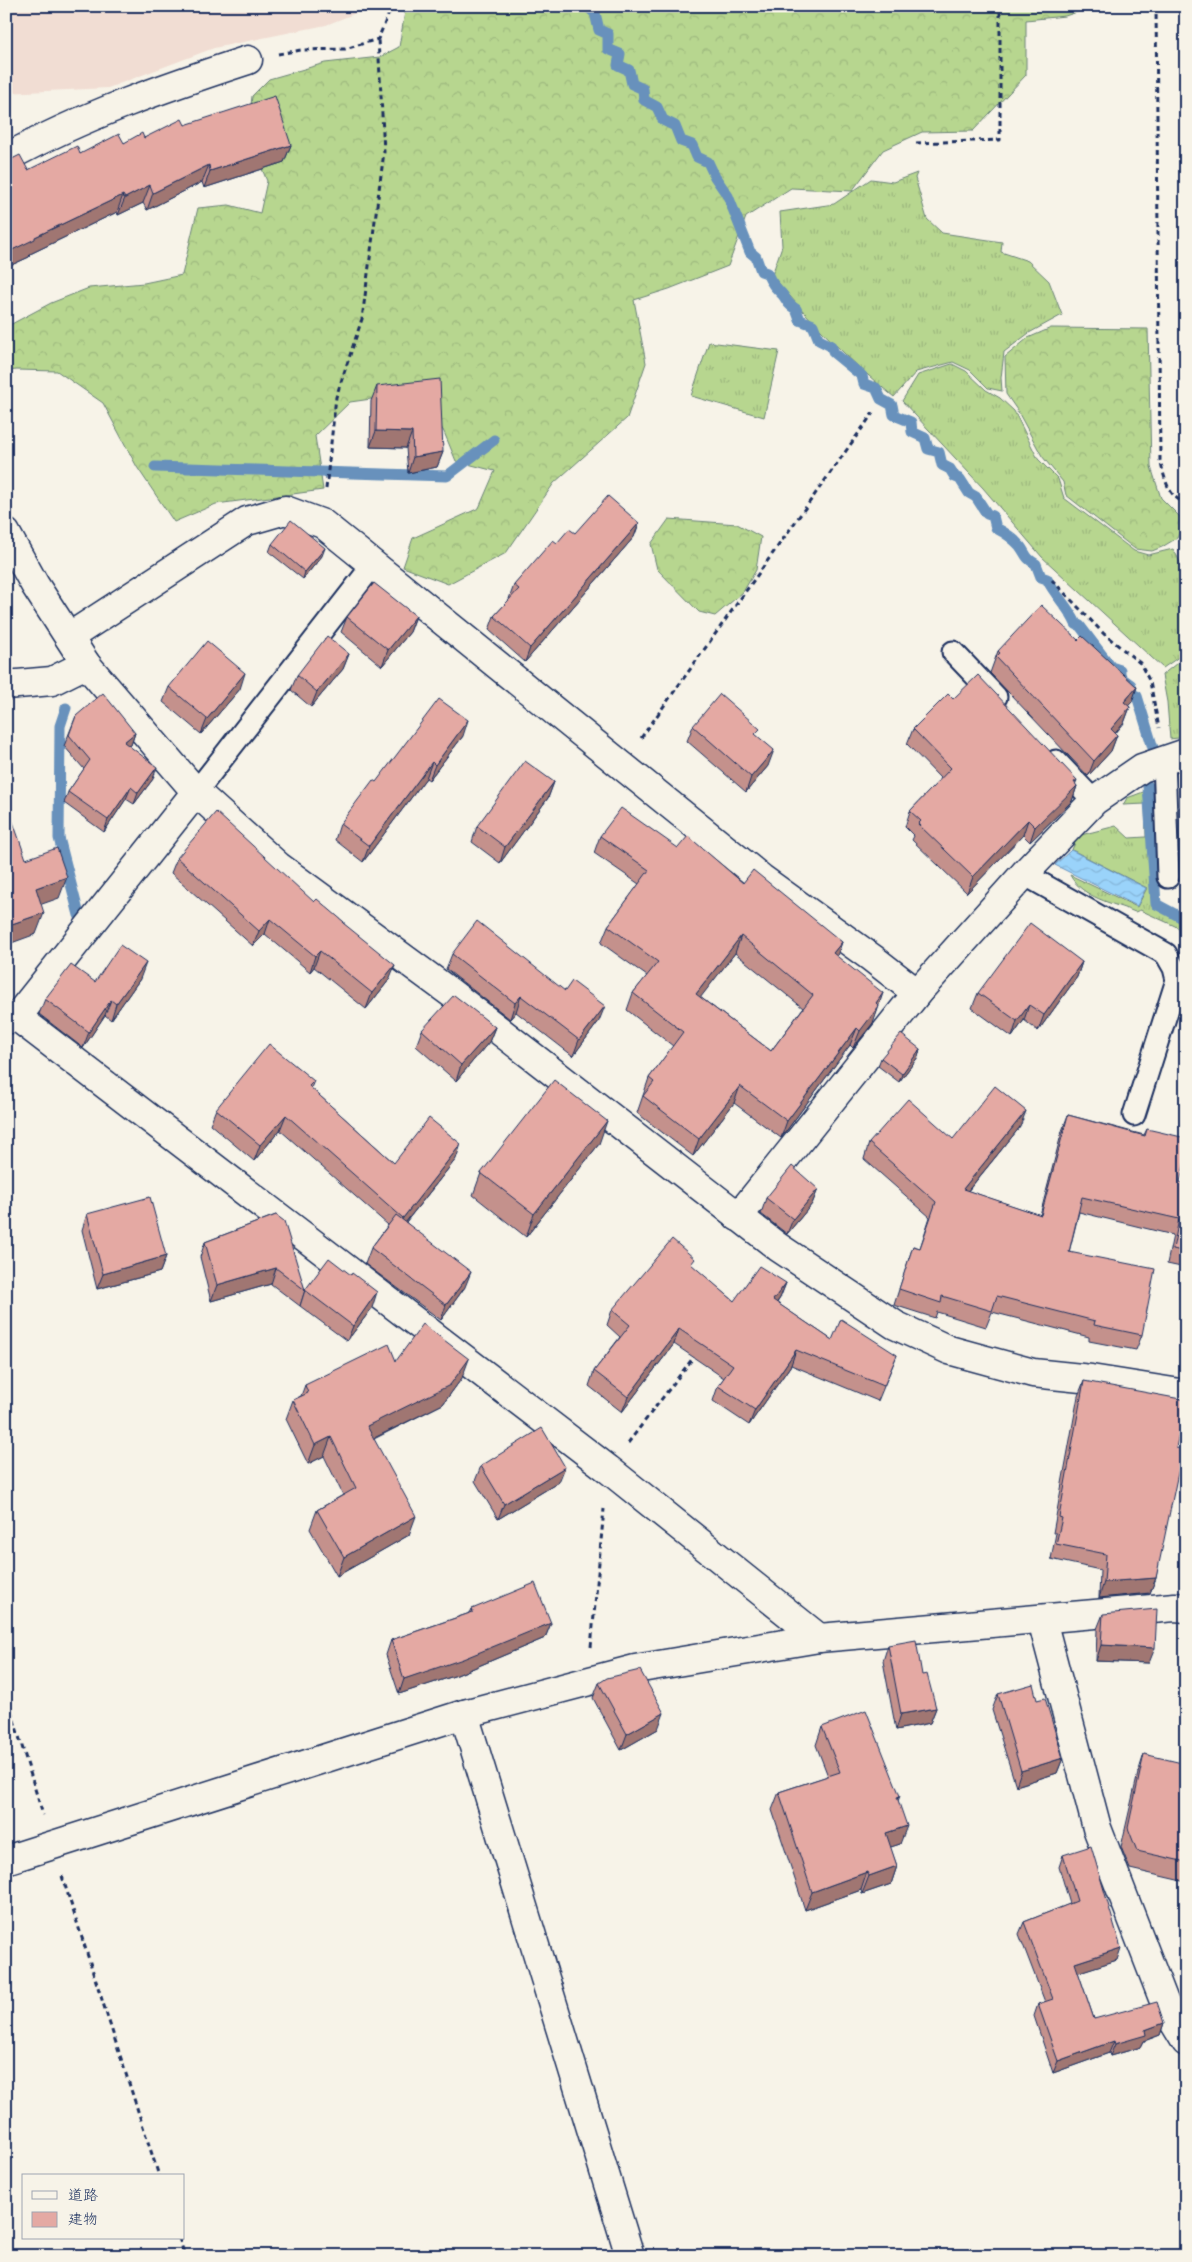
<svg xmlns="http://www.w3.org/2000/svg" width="1192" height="2262" viewBox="0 0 1192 2262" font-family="Mali,'Klee One',sans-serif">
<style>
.built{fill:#f1ddd3}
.grass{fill:url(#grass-tufts);stroke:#698276}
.forest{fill:url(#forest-crowns);stroke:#698276}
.water{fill:url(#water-waves);stroke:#6791bc}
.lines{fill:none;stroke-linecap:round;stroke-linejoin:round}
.stream{stroke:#6791bc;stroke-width:11}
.service-casing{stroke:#1b2f5e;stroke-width:25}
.minor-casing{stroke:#1b2f5e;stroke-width:31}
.tertiary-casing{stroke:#1b2f5e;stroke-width:31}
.path{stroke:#1b2f5e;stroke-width:3;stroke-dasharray:5 4;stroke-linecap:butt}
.service{stroke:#f7f3e8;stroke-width:21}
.minor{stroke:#f7f3e8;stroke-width:28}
.tertiary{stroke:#f7f3e8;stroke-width:28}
.wall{fill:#c4918c;stroke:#1b2f5e;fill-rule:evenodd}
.shaded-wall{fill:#a07672;stroke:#1b2f5e}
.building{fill:#e4a9a3;stroke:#1b2f5e;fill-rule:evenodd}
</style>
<defs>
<pattern id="grass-tufts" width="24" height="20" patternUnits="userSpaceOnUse" patternTransform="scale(1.25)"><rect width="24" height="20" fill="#b7d68f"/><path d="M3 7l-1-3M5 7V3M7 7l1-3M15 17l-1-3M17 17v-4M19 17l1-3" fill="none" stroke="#9db87e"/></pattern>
<pattern id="forest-crowns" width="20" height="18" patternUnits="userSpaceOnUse" patternTransform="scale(1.25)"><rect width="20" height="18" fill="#b7d68f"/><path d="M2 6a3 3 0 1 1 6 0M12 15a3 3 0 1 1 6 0" fill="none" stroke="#9db87e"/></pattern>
<pattern id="water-waves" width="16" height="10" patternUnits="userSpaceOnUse" patternTransform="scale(1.25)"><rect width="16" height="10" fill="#9ad3fa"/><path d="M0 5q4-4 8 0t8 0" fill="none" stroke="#84b5d9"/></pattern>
</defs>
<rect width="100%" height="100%" fill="#f7f3e8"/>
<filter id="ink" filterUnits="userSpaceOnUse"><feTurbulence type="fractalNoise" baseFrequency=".02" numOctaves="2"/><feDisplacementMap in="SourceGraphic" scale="10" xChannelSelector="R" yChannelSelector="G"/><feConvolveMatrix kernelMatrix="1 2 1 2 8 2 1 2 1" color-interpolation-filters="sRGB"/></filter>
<g filter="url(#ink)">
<!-- built -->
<path class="built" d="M6,6H362L361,11L326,25L214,48L108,88L6,93Z"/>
<!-- grass -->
<g class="grass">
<path d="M917,173L915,178L927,219L942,233L1002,242L1001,252L1028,261L1049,281L1062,315L1029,333L1004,352L1001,378L1002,391L988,388L970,370L953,362L916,372L894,397C849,361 809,320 772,275L782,246L780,212L834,204L871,179L893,182Z"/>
<path d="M709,342L779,351L764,417L691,396Z"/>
<path d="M952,364L966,371L986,390L1000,398L1014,411L1038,459L1058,479L1064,498L1134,551L1148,555L1173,549C1192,577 1186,619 1186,652L1163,668L1042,557L983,488L902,401L918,375Z"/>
<path d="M1186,656V737L1170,739L1167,702L1162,675Z"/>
<path d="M1146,791L1154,905L1186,923V935L1175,926L1140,910L1135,912C1113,903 1082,898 1070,875L1137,907L1147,888L1072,850L1077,836L1116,826L1129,838L1146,837L1145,804L1123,805L1127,798Z"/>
</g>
<!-- forest -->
<g class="forest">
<path d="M406,6H1096L1065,16L1026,20V75L973,131L922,132L883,150L852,191L791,188L746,217L728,266L669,289L634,300L646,363L627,418L554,483L506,553L448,584L403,567L413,538L479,508L495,471L456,461L444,432L421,392L350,402L315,436L323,490L216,504L174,522L137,467L103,403L57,371L17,370L6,371V327L51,303L89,288L144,283L182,275L198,208L229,205L260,213L267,181L248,135L252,96L269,79L325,63L380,57L399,47Z"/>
<path d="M1051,328L1148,329L1151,467L1161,498L1185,522L1177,538L1162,547L1152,551L1135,549L1066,495L1063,482L1042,456L1017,410L1006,394L1005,357L1028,338Z"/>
<path d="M669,519L737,524L761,537L756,570L743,592L715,616L699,612L657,569L651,544Z"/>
</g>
<!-- water -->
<path class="water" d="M1071,850L1146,888L1137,906L1055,865Z"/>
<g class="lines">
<!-- stream -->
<g class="stream">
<path d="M587,6L595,13L599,30L608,34V49L620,54L618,65L629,70L632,84L643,89L644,100L657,107L663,120L675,126L681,141L692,145L697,157L708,162L715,177L728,196L750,252L756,257L761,271L767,273C771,283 775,287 782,294C788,301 787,305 796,309L800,320L813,325L819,340L831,346L834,353L862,376L864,384L876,388L881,399L892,405L894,415L911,422L912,432L925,438L928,449L939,452L942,465L950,469L955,477L960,479L969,493L976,497L987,514L993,516L996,528C1006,533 1013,538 1020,546C1027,555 1024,557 1036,564L1041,577L1047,579C1055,596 1069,607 1076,624L1080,626L1111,667L1120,670V677L1131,685L1132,694L1137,696L1153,748"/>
<path d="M155,467L447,476L494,440"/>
<path d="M66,708L60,726L59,838L79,915"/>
<path d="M1148,786L1156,904L1186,920"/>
</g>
<defs>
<g id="service">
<path d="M953,652L996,697"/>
<path d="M1164,759L1168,877"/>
<path d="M1056,761L1094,801"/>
<path d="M196,792L373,565"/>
<path d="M1024,874L1166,954L1174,968L1177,980L1134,1115"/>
</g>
<g id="minor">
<path d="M6,158C82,116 165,87 248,60"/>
<path d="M6,533L35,585L86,664L196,792L278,866L451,993L778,1247L895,1325L949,1350L1033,1373L1091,1379L1186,1394"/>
<path d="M69,637L247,521L285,510L323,524L761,878L872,958L917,993"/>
<path d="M6,685L52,681L86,664"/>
<path d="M17,1017L608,1469L819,1638"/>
<path d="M6,1020L17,1017L196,792"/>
<path d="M738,1217L917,993L1024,874L1094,801L1142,768L1186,753"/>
<path d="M1042,1620L1097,1828L1169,2014L1186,2042"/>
<path d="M464,1714L630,2256"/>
</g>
<path id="tertiary" d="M6,1860L464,1714L635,1669L819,1638L1175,1607L1186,1608"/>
</defs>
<!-- service casing -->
<use href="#service" class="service-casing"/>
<!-- minor casing -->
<use href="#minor" class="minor-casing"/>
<!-- tertiary casing -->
<use href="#tertiary" class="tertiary-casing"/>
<!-- path -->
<g class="path">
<path d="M1156,6L1160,460C1165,478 1167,497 1186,503"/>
<path d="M278,54L301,50L345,49L378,39L392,6"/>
<path d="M916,143L1000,140V6"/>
<path d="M326,489L336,397L362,319L384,152L378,39"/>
<path d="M1052,580L1104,634L1140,663L1150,682L1159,728"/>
<path d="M641,738L873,413"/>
<path d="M628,1443L696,1354"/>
<path d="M591,1647L604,1509"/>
<path d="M6,1694L43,1815"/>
<path d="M62,1876L159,2176"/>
<path d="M179,2238L185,2256"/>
</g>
<!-- service -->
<use href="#service" class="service"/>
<!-- minor -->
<use href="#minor" class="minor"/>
<!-- tertiary -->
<use href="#tertiary" class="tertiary"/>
</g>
<!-- wall -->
<g class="wall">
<path d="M185,125L291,145L284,162L204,188L202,182L147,210L143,203L118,215L117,212L30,254L29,257L7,267L28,170L80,154L144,138Z"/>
<path d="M377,386L443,452L437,467L408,473L406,448L370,447L371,401Z"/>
<path d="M639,523L634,537L525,662L489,630L494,616L510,599H509L514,585L557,543L575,533Z"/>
<path d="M272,544L322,556L303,579L269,552Z"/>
<path d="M416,616L410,632L382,666L341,632L347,617Z"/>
<path d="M1078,640L1132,702L1128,706L1130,707L1124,723L1115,734L1117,735L1111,751L1088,776L990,673L998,651Z"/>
<path d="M349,654L343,669L311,707L291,690L297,675Z"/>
<path d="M169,687L240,689L201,734L163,702Z"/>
<path d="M953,699L1077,786L1072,801L1030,842L1023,835L967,893L912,840L914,836L905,827L910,811L941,779L907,744L913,729Z"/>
<path d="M76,716L135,733L131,745L129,746L153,779L134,804L126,799L104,832L64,803L68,792L84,769L64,746Z"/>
<path d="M693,726L757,736L768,766L746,792L687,741Z"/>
<path d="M463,736L429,780L426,778L363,862L335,840L340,824L376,782Z"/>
<path d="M554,782L548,798L500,863L472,842L477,826Z"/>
<path d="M600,836L678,848L743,883L842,942L837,956L879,1006L873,1023L853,1048L850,1045L781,1138L734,1103L693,1156L637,1113L649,1078L673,1046L627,1010L633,993L647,976L601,943L608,926L639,884L594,853ZM735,953L803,1008L771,1051L700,997Z"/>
<path d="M177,858L314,902L344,922V924L389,980L366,1009L314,967L310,972L265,934L253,946L171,873Z"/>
<path d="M452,954L599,1021L573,1056L516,1012L510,1019L446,969Z"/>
<path d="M1082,962L1077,977L1038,1031L1024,1020L1012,1037L972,1008L978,993Z"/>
<path d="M140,979L111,1020L105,1015L83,1048L39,1014L45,999L95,982Z"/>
<path d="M495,1027L489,1042L456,1081L416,1046L422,1030Z"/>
<path d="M920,1049L918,1057L899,1082L878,1066L881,1058Z"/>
<path d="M314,1081L311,1088L394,1163L456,1159L406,1222L465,1287L441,1320L365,1264L371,1248L388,1225L280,1130L254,1161L210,1124L216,1109Z"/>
<path d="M1068,1115L1144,1135L1147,1129L1180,1182L1186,1184V1268L1167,1264L1173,1235L1079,1212L1069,1252L1142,1335L1136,1350L1089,1341V1337L992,1312L986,1327L937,1312L935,1318L894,1305L913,1246L920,1248L930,1217L864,1159L869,1143L953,1139L1020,1127L968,1191L1040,1215L1062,1131Z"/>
<path d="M599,1144L526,1237L473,1195L481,1173Z"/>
<path d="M818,1189L812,1204L787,1234L761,1214L766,1198Z"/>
<path d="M87,1214L166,1256L160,1272L97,1289L82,1230Z"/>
<path d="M276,1215L305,1290L300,1306L271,1284L211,1301L200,1257L205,1242Z"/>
<path d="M692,1266L734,1301L786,1283L780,1298L777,1303L832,1340L897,1355L878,1401L791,1365L749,1425L713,1401L718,1386L724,1378L674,1344L622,1412L589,1386L594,1371L620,1337L607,1325L612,1310Z"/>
<path d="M305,1290L372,1308L347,1341L300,1306Z"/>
<path d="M396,1361L462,1378L443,1404L374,1439L409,1535L337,1576L310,1529L317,1510L343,1495L324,1456L308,1464L286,1419L293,1400L301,1396L305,1385Z"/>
<path d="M1084,1381L1176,1448L1156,1578L1150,1593L1099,1598L1100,1570L1051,1559L1056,1533H1053L1078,1396Z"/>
<path d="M481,1466L559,1482L498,1519L475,1481Z"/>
<path d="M472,1609L551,1623L545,1638L457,1675L399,1694L386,1655L391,1640L470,1613Z"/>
<path d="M1103,1614L1149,1663L1096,1661L1097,1629Z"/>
<path d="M888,1645L922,1675L936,1708L930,1723L896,1730L883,1661Z"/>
<path d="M599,1683L658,1729L621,1750L593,1698Z"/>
<path d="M998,1694L1037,1700L1063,1758L1057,1773L1016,1786L992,1710Z"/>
<path d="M822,1727L900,1796L898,1801L900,1844L890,1847L897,1866L891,1884L862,1894L861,1890L805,1910L772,1810L779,1792L828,1776L816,1745Z"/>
<path d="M1144,1754L1183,1787H1186V1882L1130,1869L1121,1847L1138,1773Z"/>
<path d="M1063,1855L1117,1960L1078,1972L1094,2019L1164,2023L1160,2035L1144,2041L1141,2047L1110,2056L1109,2053L1053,2073L1034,2016L1038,2004L1045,2002L1019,1934L1024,1922L1070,1904L1059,1867Z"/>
</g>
<!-- shaded-wall -->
<g class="shaded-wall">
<path d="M291,145L284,162L204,188L210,171Z"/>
<path d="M209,165L202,182L147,210L153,193Z"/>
<path d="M150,185L143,203L118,215L125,198Z"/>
<path d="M123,195L117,212L30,254L29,257L7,267L6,268V253L35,237Z"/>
<path d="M376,431L412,432L406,448L370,447Z"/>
<path d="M443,452L437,467L408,473L413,457Z"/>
<path d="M639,523L634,537L525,662L530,648Z"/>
<path d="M325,548L322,556L303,579L305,572Z"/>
<path d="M416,616L410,632L382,666L388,650Z"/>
<path d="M349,654L343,669L311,707L317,692Z"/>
<path d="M245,673L240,689L201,734L207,719Z"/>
<path d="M1137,687L1132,702L1118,717L1124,702Z"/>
<path d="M1130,707L1124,723L1105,745L1111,729Z"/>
<path d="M468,720L463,736L429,780L435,765Z"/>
<path d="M135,733L131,745L119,754L124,742Z"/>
<path d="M1117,735L1111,751L1088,776L1094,761Z"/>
<path d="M774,750L768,766L746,792L751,777Z"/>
<path d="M432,762L426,778L363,862L369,846Z"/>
<path d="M157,767L153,779L134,804L138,793Z"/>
<path d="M1077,780L1073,790L1077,786L1072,801L1030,842L1035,827Z"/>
<path d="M554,782L548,798L500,863L505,847Z"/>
<path d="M131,787L126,799L104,832L108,820Z"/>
<path d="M1028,820L1023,835L967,893L973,877Z"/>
<path d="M67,877L59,898L28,909L36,888Z"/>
<path d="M44,913L36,934L6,945V926Z"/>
<path d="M270,919L265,934L253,946L259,931Z"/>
<path d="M741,936L735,953L690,1011L696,994Z"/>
<path d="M842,942L836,959L833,953Z"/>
<path d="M320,951L314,967L310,972L315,956Z"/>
<path d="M1082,962L1077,977L1038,1031L1044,1015Z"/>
<path d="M146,963L140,979L111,1020L116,1004Z"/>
<path d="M395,965L389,980L366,1009L372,993Z"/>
<path d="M883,993L873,1023L853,1048L860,1031L876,1003Z"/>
<path d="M521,996L516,1012L510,1019L515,1003Z"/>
<path d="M111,1000L105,1015L83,1048L89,1032Z"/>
<path d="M1029,1005L1024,1020L1012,1037L1017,1021Z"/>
<path d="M605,1006L599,1021L573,1056L579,1040Z"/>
<path d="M495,1027L489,1042L456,1081L461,1065Z"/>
<path d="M857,1028L850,1045L781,1138L787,1121Z"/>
<path d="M920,1049L918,1057L899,1082L902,1074Z"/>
<path d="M740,1086L734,1103L693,1156L699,1139Z"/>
<path d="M1026,1111L1020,1127L957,1204L963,1189Z"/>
<path d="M286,1115L280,1130L254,1161L260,1145Z"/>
<path d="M607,1121L599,1144L526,1237L534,1214Z"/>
<path d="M461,1144L456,1159L397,1233L403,1218Z"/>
<path d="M818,1189L812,1204L787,1234L793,1219Z"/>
<path d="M166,1256L160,1272L97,1289L103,1274Z"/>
<path d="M276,1268L271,1284L211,1301L217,1285Z"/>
<path d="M471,1272L465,1287L441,1320L446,1305Z"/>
<path d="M786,1283L780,1298L768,1315L773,1300Z"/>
<path d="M377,1292L372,1308L347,1341L353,1326Z"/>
<path d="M679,1329L674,1344L622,1412L628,1397Z"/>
<path d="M796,1350L791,1365L749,1425L755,1410Z"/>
<path d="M469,1359L462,1378L443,1404L360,1445L367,1426Z"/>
<path d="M331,1437L324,1456L308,1464L315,1445Z"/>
<path d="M565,1467L559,1482L498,1519L504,1504Z"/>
<path d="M416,1516L409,1535L337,1576L344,1557Z"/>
<path d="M1156,1578L1150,1593L1099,1598L1104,1582Z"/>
<path d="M551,1623L545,1638L457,1675L399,1694L404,1679Z"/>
<path d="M1101,1645L1155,1648L1149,1663L1096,1661Z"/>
<path d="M936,1708L930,1723L896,1730L901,1714Z"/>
<path d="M664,1713L658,1729L621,1750L627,1734Z"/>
<path d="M1063,1758L1057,1773L1016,1786L1021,1771Z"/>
<path d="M907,1826L900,1844L879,1851L886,1833Z"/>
<path d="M897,1866L891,1884L862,1894L869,1876Z"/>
<path d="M867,1872L861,1890L805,1910L812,1892Z"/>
<path d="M1121,1948L1117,1960L1070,1975L1075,1963Z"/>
<path d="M1164,2023L1160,2035L1144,2041L1141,2047L1110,2056L1115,2044L1145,2030Z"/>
<path d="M1114,2041L1109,2053L1053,2073L1058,2061Z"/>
</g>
<!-- building -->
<g class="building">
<path d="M275,96L291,145L210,171L209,165L153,193L150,185L125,198L123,195L35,237V239L6,253V162L20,155L28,170L77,146L80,154L119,134L124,143L142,133L144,138L182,119L185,125Z"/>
<path d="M6,253L10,259L6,261Z"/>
<path d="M440,379L443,452L413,457L412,432L376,431L377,386Z"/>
<path d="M608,496L639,523L530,648L494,616L519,589L514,585L553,540L557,543L569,529L575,533Z"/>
<path d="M291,520L325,548L305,572L272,544Z"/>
<path d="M374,583L416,616L388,650L347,617Z"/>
<path d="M1041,605L1078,640L1082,636L1137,687L1124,702L1130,707L1111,729L1117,735L1094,761L996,657L1000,653L998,651Z"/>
<path d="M327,636L349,654L317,692L297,675Z"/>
<path d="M207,641L245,673L207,719L169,687Z"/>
<path d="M978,675L1077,780L1074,782L1077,786L1035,827L1028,820L973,877L918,824L921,821L910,811L951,768L913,729L948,694L953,699Z"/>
<path d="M103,693L135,733L124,742L157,767L138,793L131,787L108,820L68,792L90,760L69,735L76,716Z"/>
<path d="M720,694L760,729L755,734L774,750L751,777L693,726Z"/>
<path d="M439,699L468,720L435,765L432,762L369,846L340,824L373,780L376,782Z"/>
<path d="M525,761L554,782L505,847L477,826Z"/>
<path d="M6,802L26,859L57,848L67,877L36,888L44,913L6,926Z"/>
<path d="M621,808L678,848L688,836L743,883L753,870L842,942L833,953L883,993L876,1003L879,1006L860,1031L857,1028L787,1121L740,1086L699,1139L643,1096L654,1082L649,1078L683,1032L633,993L658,962L608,926L649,870L600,836ZM741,936L813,995L771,1051L696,994Z"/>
<path d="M216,812L314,902L317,899L344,922L343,923L395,965L372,993L320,951L315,956L270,919L259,931L177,858Z"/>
<path d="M477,921L565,991L572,981L605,1006L579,1040L521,996L515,1003L452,954Z"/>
<path d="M1030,923L1082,962L1044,1015L1029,1005L1017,1021L978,993Z"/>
<path d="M120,945L146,963L116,1004L111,1000L89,1032L45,999L71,965L95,982Z"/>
<path d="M454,995L495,1027L461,1065L422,1030Z"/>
<path d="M901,1034L920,1049L902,1074L881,1058Z"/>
<path d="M269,1044L314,1081L309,1086L394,1163L429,1118L461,1144L403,1218L286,1115L260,1145L216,1109Z"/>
<path d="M554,1080L607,1121L534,1214L481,1173Z"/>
<path d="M995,1086L1026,1111L963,1189L1041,1215L1068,1115L1145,1136L1147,1129L1186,1138V1156L1180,1182L1186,1184V1252L1173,1249L1179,1219L1082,1197L1069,1252L1155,1269L1142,1335L1094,1325L1095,1321L997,1296L992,1311L942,1296L941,1303L899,1289L913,1246L920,1248L936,1202L869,1143L908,1099L953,1139Z"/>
<path d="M792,1166L818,1189L793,1219L766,1198Z"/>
<path d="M150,1197L166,1256L103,1274L87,1214Z"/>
<path d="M276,1215L284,1221L305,1290L276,1268L217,1285L205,1242Z"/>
<path d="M396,1215L471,1272L446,1305L371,1248Z"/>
<path d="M672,1239L695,1259L691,1264L734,1301L759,1266L786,1283L773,1300L832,1340L841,1319L897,1355L884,1386L796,1350L755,1410L718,1386L733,1365L679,1329L628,1397L594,1371L630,1325L612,1310Z"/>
<path d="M329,1258L351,1275L352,1273L377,1292L353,1326L305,1290Z"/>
<path d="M423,1324L469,1359L450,1385L367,1426L416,1516L344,1557L317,1510L356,1488L331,1437L315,1445L293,1400L308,1393L305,1385L389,1344L396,1361Z"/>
<path d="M1084,1381L1186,1400L1176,1448L1183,1449L1156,1578L1104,1582L1106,1554L1056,1544L1062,1518L1059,1517Z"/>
<path d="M542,1428L565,1467L504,1504L481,1466Z"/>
<path d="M535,1583L551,1623L463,1659L404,1679L391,1640L473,1612L472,1609Z"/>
<path d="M1157,1609L1155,1648L1101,1645L1103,1614Z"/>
<path d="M916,1640L922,1675L927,1674L936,1708L901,1714L888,1645Z"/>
<path d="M640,1670L664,1713L627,1734L599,1683L607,1678Z"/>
<path d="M1033,1684L1037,1700L1045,1698L1063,1758L1021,1771L998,1694Z"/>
<path d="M866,1710L900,1796L897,1797L907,1826L886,1833L897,1866L869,1876L867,1872L812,1892L779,1792L840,1772L822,1727Z"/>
<path d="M1144,1754L1186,1764V1777L1183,1787H1186V1862L1137,1851L1128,1828Z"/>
<path d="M1091,1846L1121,1948L1075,1963L1094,2019L1157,2002L1164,2023L1145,2030L1146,2035L1115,2044L1114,2041L1058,2061L1038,2004L1053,1999L1024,1922L1077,1901L1063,1855Z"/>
</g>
</g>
<!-- margin -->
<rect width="1192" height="2262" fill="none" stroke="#f7f3e8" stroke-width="25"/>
<rect x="12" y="12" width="1167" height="2237" fill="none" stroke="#1b2f5e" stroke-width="2" filter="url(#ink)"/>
<!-- legend -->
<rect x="22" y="2174" width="162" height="65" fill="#f7f3e8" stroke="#9fa5b1"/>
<rect x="32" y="2191" width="25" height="8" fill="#f7f3e8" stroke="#9fa5b1"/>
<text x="68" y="2200" font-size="15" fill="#1b2f5e">道路</text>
<rect x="32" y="2212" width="25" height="15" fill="#e4a9a3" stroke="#9fa5b1"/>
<text x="68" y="2224" font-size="15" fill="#1b2f5e">建物</text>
</svg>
